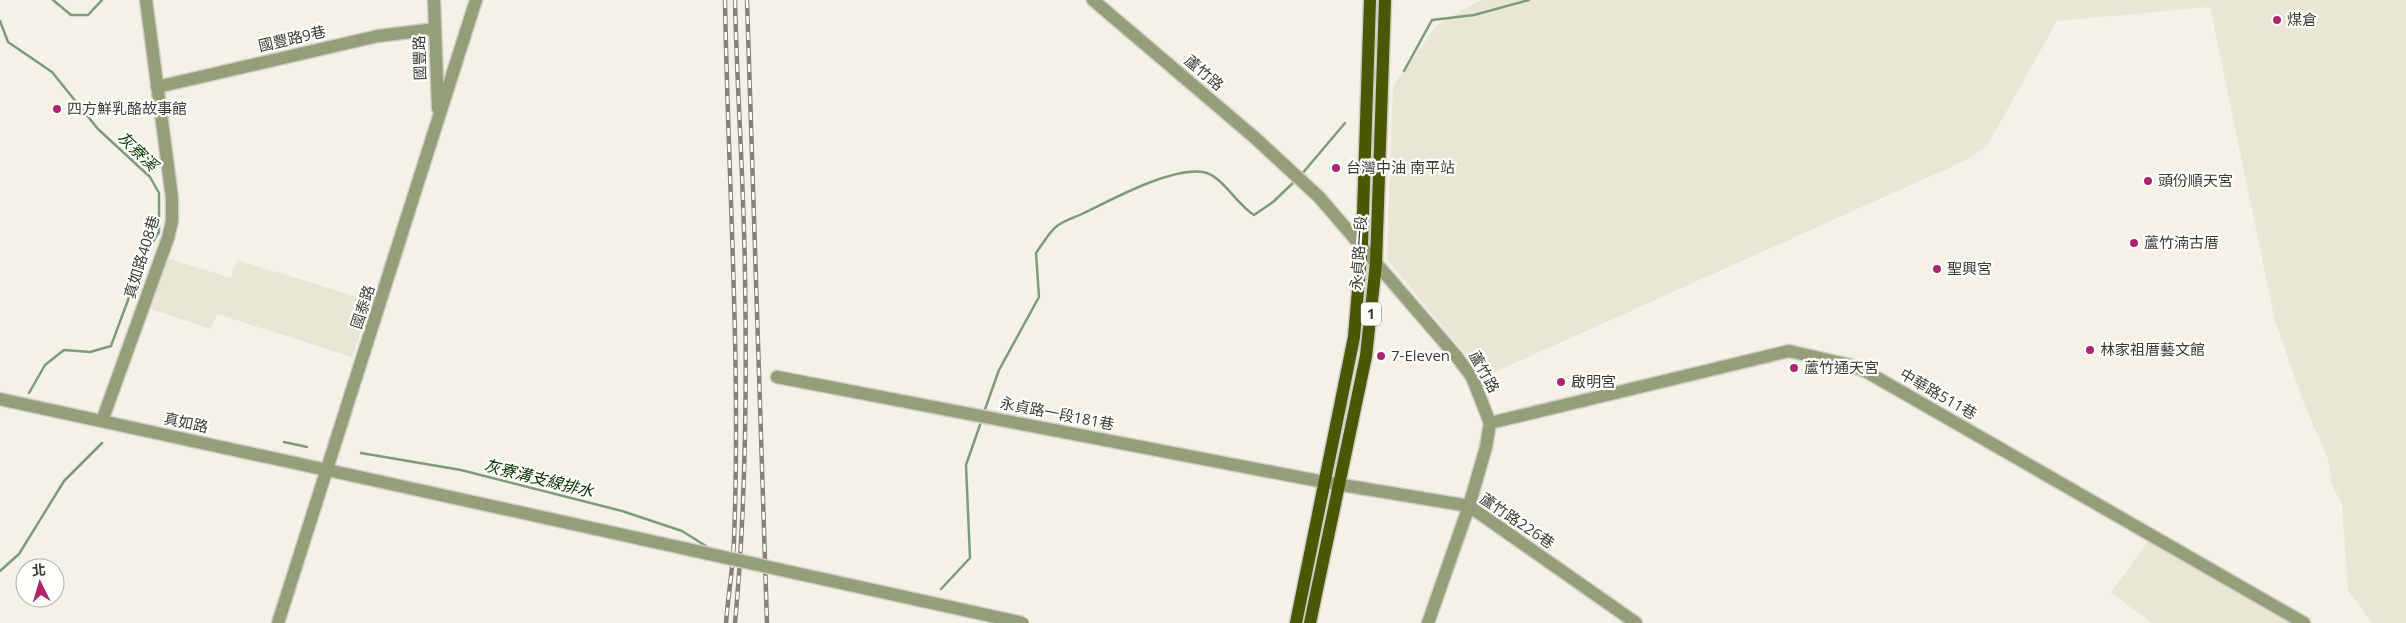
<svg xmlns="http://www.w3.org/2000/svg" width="2406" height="623" viewBox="0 0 2406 623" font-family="'Open Sans','Noto Sans TC',sans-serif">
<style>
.built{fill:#e8e6d4}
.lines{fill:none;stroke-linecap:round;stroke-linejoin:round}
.stream{stroke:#7f9b7b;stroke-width:2.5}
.minor-casing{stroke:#cfcec4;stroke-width:15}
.major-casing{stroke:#cfcec4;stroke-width:15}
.minor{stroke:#949e79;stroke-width:12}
.major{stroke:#4a5806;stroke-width:12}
.rail-casing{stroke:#82817a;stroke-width:4.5}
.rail{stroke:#fffffc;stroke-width:2.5;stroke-dasharray:8;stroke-linecap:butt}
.minor-bridge-casing{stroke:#cfcec4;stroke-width:15;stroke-linecap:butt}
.minor-bridge{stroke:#949e79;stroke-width:12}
.poi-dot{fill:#ac256c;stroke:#fffffc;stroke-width:2}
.labels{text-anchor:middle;stroke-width:4.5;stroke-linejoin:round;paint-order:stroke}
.shield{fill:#fffffc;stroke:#767672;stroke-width:1}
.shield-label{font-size:14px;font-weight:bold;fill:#3c3c37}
.poi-label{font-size:15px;fill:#3c3c37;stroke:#fffffc;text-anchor:start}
.street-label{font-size:15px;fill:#3c3c37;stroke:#fffffc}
.water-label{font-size:16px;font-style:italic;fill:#083303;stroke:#fffffc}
</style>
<rect width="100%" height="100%" fill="#f4f2e7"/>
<!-- built -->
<g class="built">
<path d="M1481,0H2406V623H2372L2348,590L2342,505L2332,484L2328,459L2305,406L2275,321L2210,7L2057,21L1987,146L1964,161L1484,377L1387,259L1393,86L1437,25Z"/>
<path d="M167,258L231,278L237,260L371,301L352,357L217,314L211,329L148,308Z"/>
<path d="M2149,540L2294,623H2152L2111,593Z"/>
</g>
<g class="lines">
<!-- stream -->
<g class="stream">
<path d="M53,0L71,15H88L102,0"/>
<path d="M0,21L8,42L52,72L98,129L150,177L159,193V232L145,254L111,346L90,352L64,350L45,365L29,393"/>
<path d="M1404,71L1432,20L1474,15L1529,0"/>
<path d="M1301,175L1345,123"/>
<path d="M984,412L999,370L1039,297L1036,253C1042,245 1049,232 1057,226C1065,220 1076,217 1084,213C1113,199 1171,167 1203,172C1222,175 1236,204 1254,215L1273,202L1295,181"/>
<path d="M284,442L307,447"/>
<path d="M361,453L461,470L622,511L682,531L706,546"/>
<path d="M0,571L19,554L64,481L102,443"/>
<path d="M941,589L970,558L966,465L982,419"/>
</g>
<defs>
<g id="minor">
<path d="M434,0L438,108"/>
<path d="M1093,0L1254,137L1319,197L1457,357L1472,377L1490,423L1486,447L1469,506L1428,623"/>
<path d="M157,87L378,36L435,29"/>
<path d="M777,377L1324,482L1469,506L1636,623"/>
<path d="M0,399L364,478"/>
<path d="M102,421L168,238L172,221V198L146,0"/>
<path d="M1490,423L1789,351L1850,365L1867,372L2304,623"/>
<path d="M278,623L476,0"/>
</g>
<g id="major">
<path d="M1296,623L1354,337L1362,244L1370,0"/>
<path d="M1310,623L1366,356L1376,263L1385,0"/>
</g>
</defs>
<!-- minor casing -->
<use href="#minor" class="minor-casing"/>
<!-- major casing -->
<use href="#major" class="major-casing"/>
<!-- minor -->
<use href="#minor" class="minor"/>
<!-- major -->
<use href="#major" class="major"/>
<defs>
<g id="rail">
<path d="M725,0C728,180 741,360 734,540C733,568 728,596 726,623"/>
<path d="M735,0C737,92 744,184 745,276C747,392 746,507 735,623"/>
<path d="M747,0L767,623"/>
</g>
</defs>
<!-- rail casing -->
<use href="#rail" class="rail-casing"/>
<!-- rail -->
<use href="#rail" class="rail"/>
<defs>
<path id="minor-bridge" d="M364,478L1023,623"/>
</defs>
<!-- minor-bridge casing -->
<use href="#minor-bridge" class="minor-bridge-casing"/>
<!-- minor-bridge -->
<use href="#minor-bridge" class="minor-bridge"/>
</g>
<!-- markers -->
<g class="poi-dot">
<circle cx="2277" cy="20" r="5"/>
<circle cx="57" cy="109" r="5"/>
<circle cx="1336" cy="168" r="5"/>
<circle cx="2148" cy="181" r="5"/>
<circle cx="2134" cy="243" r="5"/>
<circle cx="1937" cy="269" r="5"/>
<circle cx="2090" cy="350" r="5"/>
<circle cx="1381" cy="356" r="5"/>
<circle cx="1794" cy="368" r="5"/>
<circle cx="1561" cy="382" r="5"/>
</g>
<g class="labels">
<!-- shield labels -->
<rect class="shield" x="1361" y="302.5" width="20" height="23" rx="4"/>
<g class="shield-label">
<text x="1371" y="319">1</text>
</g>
<!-- poi labels -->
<g class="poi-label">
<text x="2287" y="25">煤倉</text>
<text x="67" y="114">四方鮮乳酪故事館</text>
<text x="1346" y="173">台灣中油 南平站</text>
<text x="2158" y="186">頭份順天宮</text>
<text x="2144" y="248">蘆竹湳古厝</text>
<text x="1947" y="274">聖興宮</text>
<text x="2100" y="355">林家祖厝藝文館</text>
<text x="1391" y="361">7-Eleven</text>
<text x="1804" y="373">蘆竹通天宮</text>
<text x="1571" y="387">啟明宮</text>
</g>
<!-- street labels -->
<g class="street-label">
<text transform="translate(292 39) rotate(-13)" y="5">國豐路9巷</text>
<text transform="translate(420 58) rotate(-92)" y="5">國豐路</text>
<text transform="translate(1204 73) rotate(40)" y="5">蘆竹路</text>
<text transform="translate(1359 253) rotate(-86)" y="5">永貞路一段</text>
<text transform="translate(142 257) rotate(-73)" y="5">真如路408巷</text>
<text transform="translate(363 307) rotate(-72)" y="5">國泰路</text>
<text transform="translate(1484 372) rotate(61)" y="5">蘆竹路</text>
<text transform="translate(1938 394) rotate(30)" y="5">中華路511巷</text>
<text transform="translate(1057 414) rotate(11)" y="5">永貞路一段181巷</text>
<text transform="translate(186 423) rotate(12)" y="5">真如路</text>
<text transform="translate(1517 521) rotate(34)" y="5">蘆竹路226巷</text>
</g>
<!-- water labels -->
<g class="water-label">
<text transform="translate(138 151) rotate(44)" y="6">灰寮溪</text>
<text transform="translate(539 478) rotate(14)" y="6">灰寮溝支線排水</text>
</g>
</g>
<!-- north arrow -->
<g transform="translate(40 583) rotate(355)"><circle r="24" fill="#fffffc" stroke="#b1b1ad"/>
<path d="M0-4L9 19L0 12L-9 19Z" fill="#ac256c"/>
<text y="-8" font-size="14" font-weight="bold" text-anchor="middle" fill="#3c3c37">北</text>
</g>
</svg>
